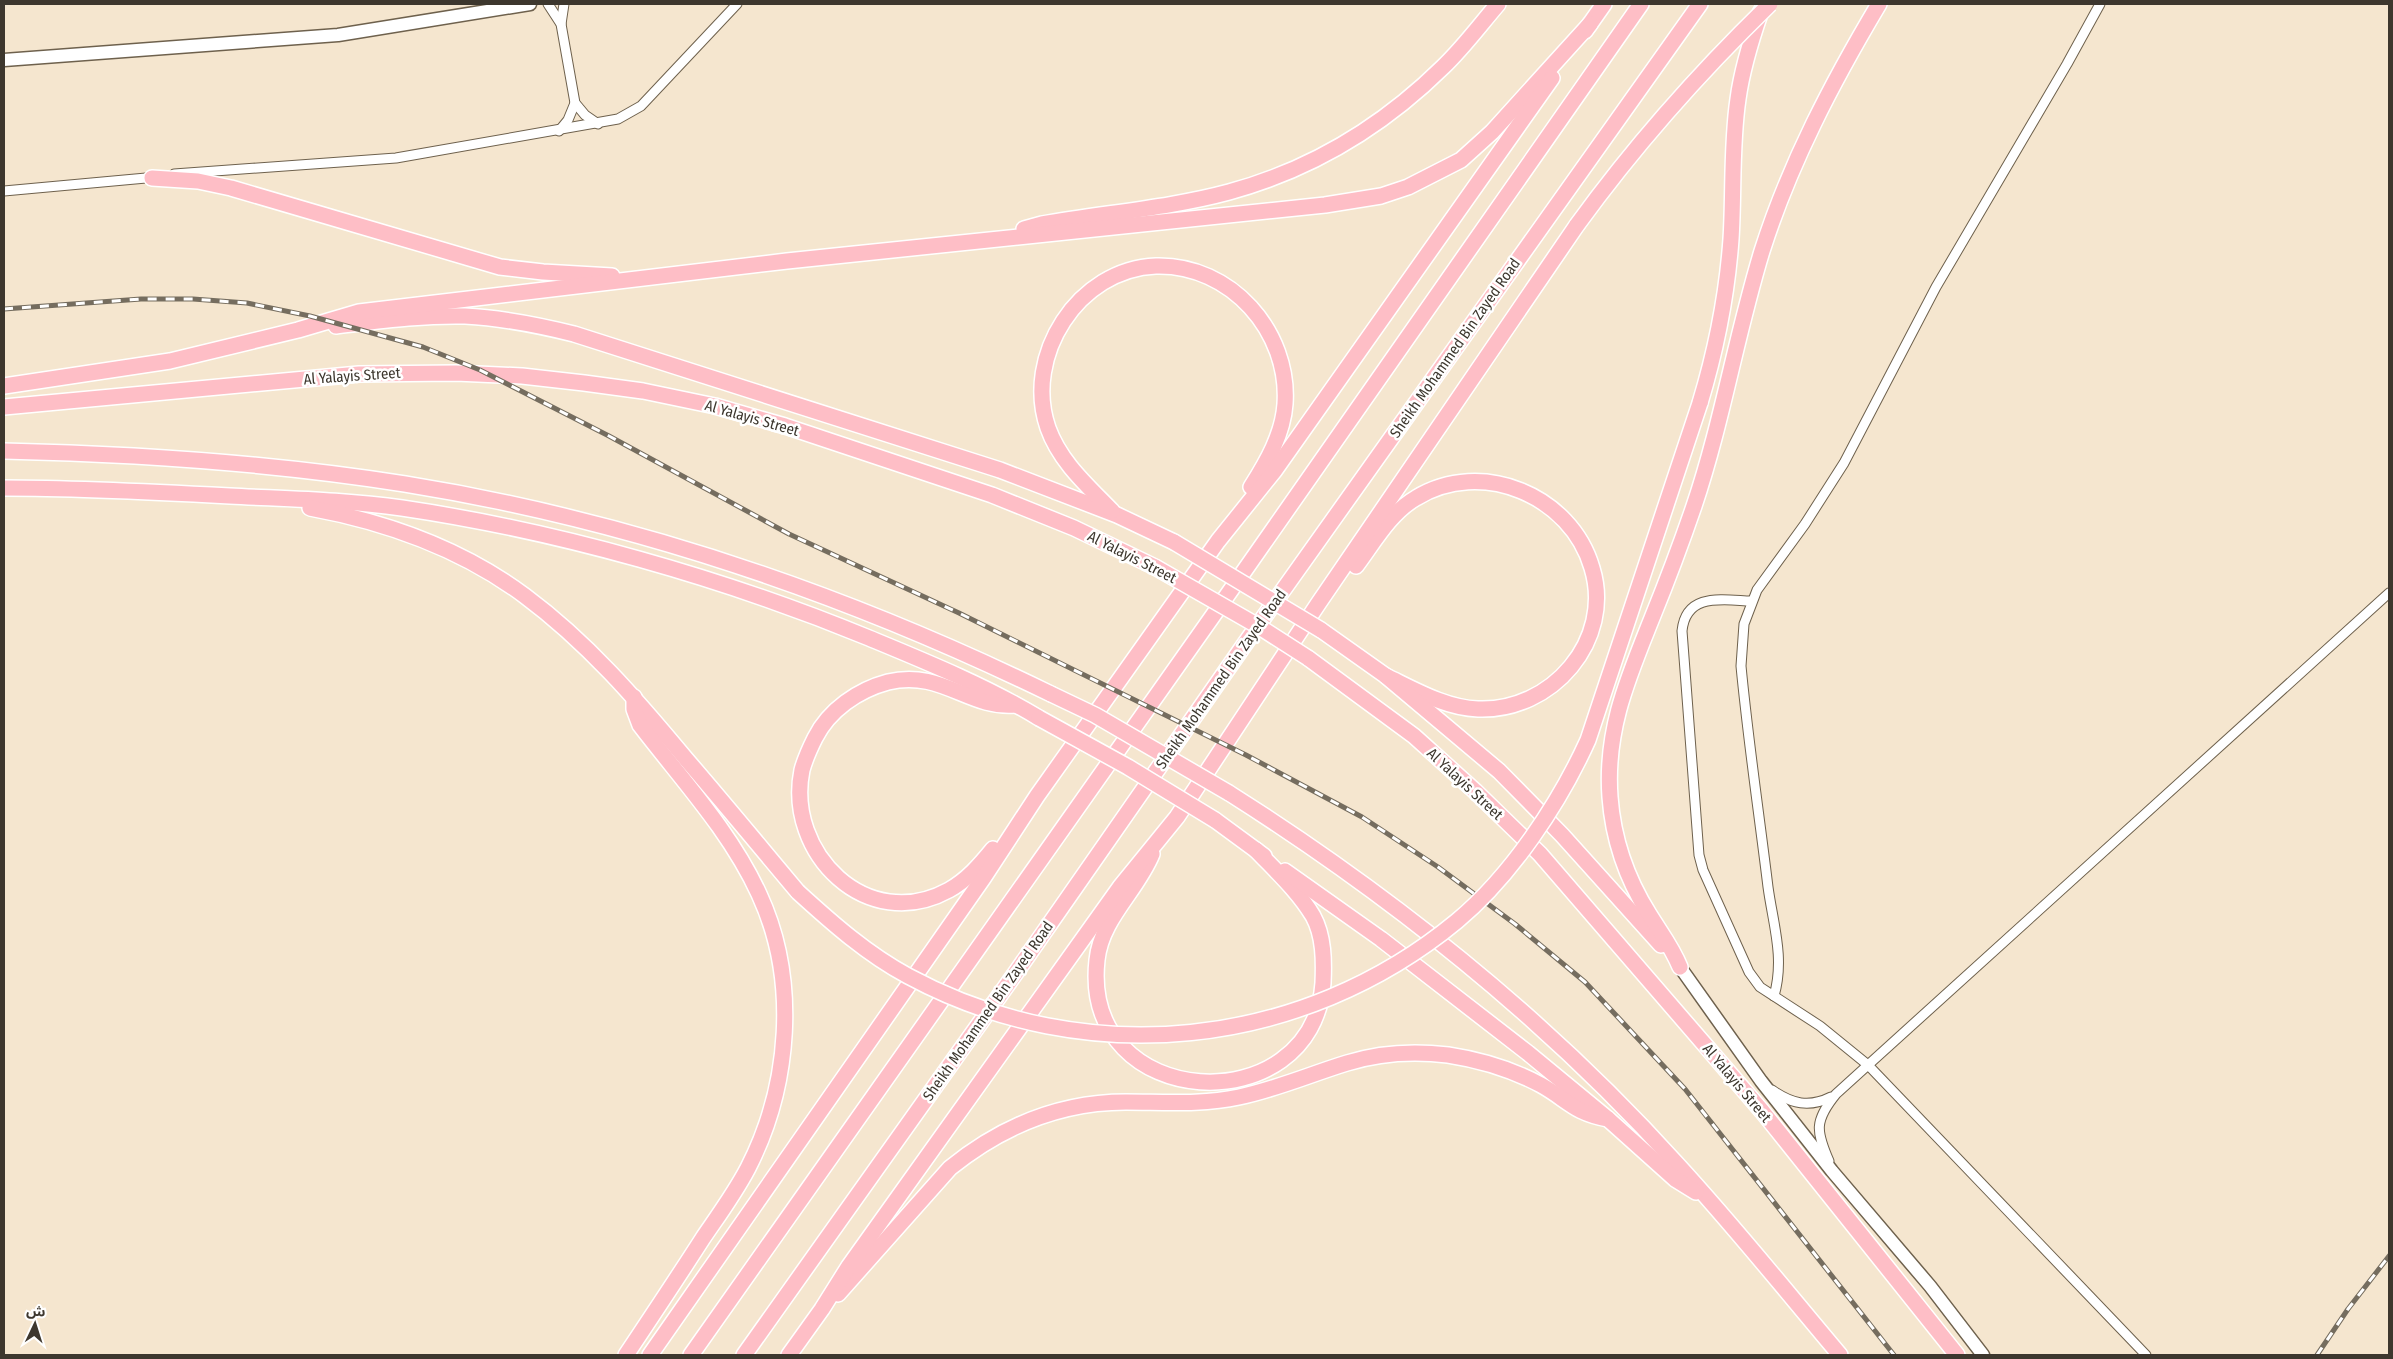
<svg xmlns="http://www.w3.org/2000/svg" width="2393" height="1359" viewBox="0 0 2393 1359" font-family="'Fira Sans Condensed','Noto Sans Arabic',sans-serif">
<style>
.lines{fill:none;stroke-linecap:round;stroke-linejoin:round}
.street-casing{stroke:#6e614d;stroke-width:11}
.secondary-casing{stroke:#6e614d;stroke-width:15}
.highway-casing{stroke:#fff;stroke-width:18}
.street{stroke:#fff;stroke-width:9}
.secondary{stroke:#fff;stroke-width:12}
.highway{stroke:#febec6;stroke-width:15}
.rail-casing{stroke:#756d5f;stroke-width:5}
.rail{stroke:#fff;stroke-width:3;stroke-dasharray:9;stroke-linecap:butt}
.highway-bridge-casing{stroke:#fff;stroke-width:18;stroke-linecap:butt}
.highway-bridge{stroke:#febec6;stroke-width:15}
.labels{text-anchor:middle;stroke-width:5;stroke-linejoin:round;paint-order:stroke}
.street-label{font-size:15px;fill:#3d372e;stroke:#fff}
</style>
<rect width="100%" height="100%" fill="#f5e6cf"/>
<g class="lines">
<defs>
<g id="street">
<path d="M548,4L561,24L575,103L585,115L598,124"/>
<path d="M561,24L564,4"/>
<path d="M559,131L568,120L575,103"/>
<path d="M174,174L396,158L618,119L641,106L737,4"/>
<path d="M4,191L157,177"/>
<path d="M1751,601C1723,600 1686,592 1682,631L1699,855L1703,870L1749,972L1760,987L1820,1026L1868,1065L2146,1355"/>
<path d="M1774,996C1785,958 1773,924 1768,887C1759,813 1748,740 1741,666L1744,624L1757,590L1805,524L1844,463L1936,287L2067,64L2100,4"/>
<path d="M1772,1090C1792,1104 1809,1108 1831,1097"/>
<path d="M1829,1161C1816,1131 1814,1121 1836,1094L2389,593"/>
</g>
<g id="secondary">
<path d="M4,60L338,35L530,4"/>
<path d="M1680,967L1761,1081L1832,1171L1930,1286L1983,1355"/>
</g>
<g id="highway">
<path d="M1585,31L1604,4"/>
<path d="M152,178L198,181L231,188L500,267L543,272L612,276"/>
<path d="M1024,229L1042,224C1103,213 1170,208 1229,192C1310,170 1383,126 1443,67C1463,48 1480,25 1498,4"/>
<path d="M336,326C379,321 422,315 465,316C502,318 538,325 574,334L1000,470L1117,515L1174,542"/>
<path d="M4,386L170,361L298,330L359,312L787,261L1325,205L1381,196L1408,187L1461,160L1492,132L1590,24"/>
<path d="M1700,403C1716,350 1727,295 1731,239C1734,193 1731,146 1738,99C1742,69 1751,40 1761,11"/>
<path d="M4,407L359,374L456,373L522,376L584,383L643,391L715,406L785,426L992,495L1074,528L1155,567"/>
<path d="M4,451C138,454 272,463 405,484C629,520 848,595 1051,694"/>
<path d="M4,488C79,488 155,492 230,496C287,499 345,500 402,508C558,531 723,578 869,638C927,662 986,686 1039,718"/>
<path d="M310,508C386,522 462,549 525,596C587,642 637,700 686,759C724,803 761,848 798,892"/>
<path d="M1112,511C1088,486 1060,462 1048,428C1023,356 1078,269 1156,266C1231,264 1290,332 1285,404C1283,434 1267,462 1251,487"/>
<path d="M1356,566C1374,542 1390,513 1416,498C1481,458 1571,495 1592,568C1614,640 1552,712 1478,709C1446,708 1415,690 1386,676"/>
<path d="M1321,630L1386,676L1499,771L1562,835L1661,945"/>
<path d="M1308,658L1414,736L1475,791L1540,854L1762,1111L1957,1355"/>
<path d="M1229,793C1393,897 1547,1020 1677,1164C1734,1226 1786,1291 1840,1355"/>
<path d="M1215,820L1264,856"/>
<path d="M993,849C980,865 967,880 949,890C867,935 785,853 802,770C805,759 810,748 815,738C829,710 858,690 888,682C941,669 969,709 1015,705"/>
<path d="M1152,854C1137,891 1101,919 1097,960C1080,1113 1313,1124 1323,983C1324,961 1324,936 1313,916C1298,891 1276,871 1256,850"/>
<path d="M1285,871L1381,939L1528,1053L1608,1119L1675,1179L1696,1192"/>
<path d="M1680,967C1672,947 1660,932 1649,914C1627,879 1613,838 1610,797C1605,730 1628,678 1652,618C1667,581 1681,544 1694,506C1722,423 1736,336 1762,251C1790,163 1832,83 1879,4"/>
<path d="M838,1294L950,1168C1002,1126 1059,1102 1126,1102C1164,1102 1202,1105 1239,1097C1277,1089 1311,1074 1347,1063C1379,1053 1415,1051 1448,1055C1481,1060 1513,1070 1541,1085C1568,1100 1574,1113 1608,1119"/>
<path d="M626,1355C652,1316 678,1277 703,1238C718,1216 735,1193 748,1168C790,1086 799,980 759,894C730,831 682,780 640,725L634,709V697"/>
<path d="M650,1355L984,877L1037,796L1218,541L1275,470L1552,78"/>
<path d="M691,1355L1212,617L1641,4"/>
<path d="M744,1355L1017,971L1249,638L1700,4"/>
<path d="M789,1355L822,1309L849,1266L1120,887L1177,817L1318,604L1577,225"/>
</g>
</defs>
<!-- street casing -->
<use href="#street" class="street-casing"/>
<!-- secondary casing -->
<use href="#secondary" class="secondary-casing"/>
<!-- highway casing -->
<use href="#highway" class="highway-casing"/>
<!-- street -->
<use href="#street" class="street"/>
<!-- secondary -->
<use href="#secondary" class="secondary"/>
<!-- highway -->
<use href="#highway" class="highway"/>
<defs>
<g id="rail">
<path d="M4,309L141,299H193L247,303L310,316L423,347L480,370L609,436L789,534L959,613L1246,755L1362,817L1438,867L1515,924L1585,982L1685,1089L1894,1355"/>
<path d="M2317,1355L2348,1309L2389,1256"/>
</g>
</defs>
<!-- rail casing -->
<use href="#rail" class="rail-casing"/>
<!-- rail -->
<use href="#rail" class="rail"/>
<defs>
<g id="highway-bridge">
<path d="M1577,225C1635,145 1699,73 1770,4"/>
<path d="M1174,542L1321,630"/>
<path d="M1155,567L1258,626L1308,658"/>
<path d="M1051,694L1095,715L1229,793"/>
<path d="M1039,718L1128,767L1215,820"/>
<path d="M798,892C832,923 867,954 908,976C1086,1072 1302,1049 1457,921C1511,876 1559,804 1588,740L1700,403"/>
</g>
</defs>
<!-- highway-bridge casing -->
<use href="#highway-bridge" class="highway-bridge-casing"/>
<!-- highway-bridge -->
<use href="#highway-bridge" class="highway-bridge"/>
</g>
<g class="labels">
<!-- street labels -->
<g class="street-label">
<text transform="translate(1455 348) rotate(-55)" y="5">Sheikh Mohammed Bin Zayed Road</text>
<text transform="translate(352 376) rotate(-4)" y="5">Al Yalayis Street</text>
<text transform="translate(752 418) rotate(16)" y="5">Al Yalayis Street</text>
<text transform="translate(1132 557) rotate(27)" y="5">Al Yalayis Street</text>
<text transform="translate(1221 679) rotate(-55)" y="5">Sheikh Mohammed Bin Zayed Road</text>
<text transform="translate(1465 784) rotate(43)" y="5">Al Yalayis Street</text>
<text transform="translate(988 1011) rotate(-55)" y="5">Sheikh Mohammed Bin Zayed Road</text>
<text transform="translate(1737 1083) rotate(50)" y="5">Al Yalayis Street</text>
</g>
</g>
<!-- border -->
<rect width="2393" height="1359" fill="none" stroke="#3d372e" stroke-width="10"/>
<!-- north arrow -->
<g transform="translate(35 1324) rotate(4)" stroke="#ffffff" stroke-width="4" paint-order="stroke">
<path d="M0-4L9 19L0 12L-9 19Z" fill="#3d372e"/>
<text y="-8" font-size="14" font-weight="bold" text-anchor="middle" fill="#3d372e">ش</text>
</g>
</svg>
